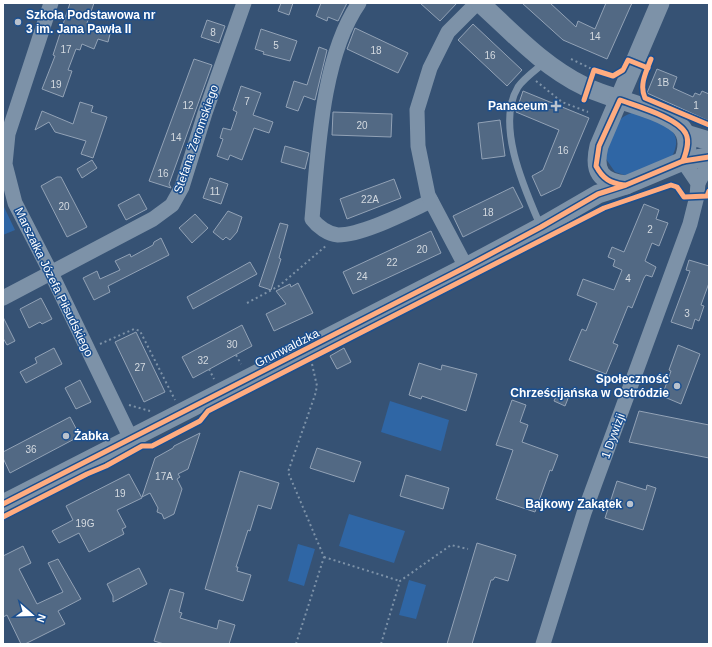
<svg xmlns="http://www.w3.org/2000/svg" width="712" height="647" viewBox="0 0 712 647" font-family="Helvetica,sans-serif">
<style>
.green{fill:#2f66a5}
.building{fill:#526984;stroke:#92a2b6}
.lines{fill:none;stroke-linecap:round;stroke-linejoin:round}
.path{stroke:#7d92a8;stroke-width:2;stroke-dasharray:2 3;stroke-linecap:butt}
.service{stroke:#7d92a8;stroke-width:7}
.minor{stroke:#7d92a8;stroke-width:15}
.tertiary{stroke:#7d92a8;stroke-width:19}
.cycleway-casing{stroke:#1b4f8f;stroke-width:8}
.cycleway{stroke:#ffac80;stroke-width:5}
.poi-dot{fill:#b9c2ce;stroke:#1b4f8f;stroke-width:1.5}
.labels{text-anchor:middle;stroke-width:3;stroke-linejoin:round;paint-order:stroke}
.number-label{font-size:10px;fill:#d4dae0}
.poi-label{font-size:12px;font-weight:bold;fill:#fff;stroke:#1b4f8f;text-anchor:end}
.street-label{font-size:12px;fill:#fff;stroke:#1b4f8f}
</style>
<rect width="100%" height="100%" fill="#365274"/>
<!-- green -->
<g class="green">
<path d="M635,112C656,120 688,127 672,157L630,177L615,172L606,159C608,139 612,117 635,112Z"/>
<path d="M3,197L4,207L15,230L3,235Z"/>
<path d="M390,401L449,420L441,451L381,432Z"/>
<path d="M349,514L405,531L394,563L339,546Z"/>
<path d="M298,544L315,549L304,586L288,581Z"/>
<path d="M409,580L426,585L416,619L399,615Z"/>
</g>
<!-- building -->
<g class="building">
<path d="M70,3H94L87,23L111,30L108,42L98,39L94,49L82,44L80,50L76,49L68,70L72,71L63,97L42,89L55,56L53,55Z"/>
<path d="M281,3H293L289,15L278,11Z"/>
<path d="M321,3H347L338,21L328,17L327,21L316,16Z"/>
<path d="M420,3H457L440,21Z"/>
<path d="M522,3H550L576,27L578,21L595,29L606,3H632L607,59L563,40Z"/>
<path d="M207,20L225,26L219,43L201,37Z"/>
<path d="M473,24L522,70L507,86L458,40Z"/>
<path d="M355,28L408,53L398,73L347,49Z"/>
<path d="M261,29L297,41L290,61L263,54L264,52L255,49Z"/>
<path d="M319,47L327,50L315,100L304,96L298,111L286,107L294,81L307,85Z"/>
<path d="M194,59L212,65L169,184L171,188L149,181Z"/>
<path d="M657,69L677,77L673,88L693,97L695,93L700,95L702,91L709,94V121L647,93Z"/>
<path d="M241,86L261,93L253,115L273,122L269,133L254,128L242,160L230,155L228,160L217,156L223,139L220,138L223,128L231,130L237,112L233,110Z"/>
<path d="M523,91L589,118L560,187L541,196L532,176L543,170L559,130L516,112Z"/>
<path d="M80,102L93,106L91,112L107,117L93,158L81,154L86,141L55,132L49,122L35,130L42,111L73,124Z"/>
<path d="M333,112L392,114L391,137L332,135Z"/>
<path d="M500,120L505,156L482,159L478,123Z"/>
<path d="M285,146L309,153L305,169L281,162Z"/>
<path d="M92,160L97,168L82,178L77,169Z"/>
<path d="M57,177H61L87,227L67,237L41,186Z"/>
<path d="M210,178L228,184L221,204L203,198Z"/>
<path d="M394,179L401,198L347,219L340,199Z"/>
<path d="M513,187L523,207L463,237L453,216Z"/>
<path d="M139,194L147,209L126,220L118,205Z"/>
<path d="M644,204L659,210L656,219L668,223L659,246L652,243L645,261L656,267L652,277L646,275L644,278L632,308L628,306L613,343L618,345L606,374L569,360L582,329L586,331L597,303L577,295L583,279L614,290L622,270L613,266L615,260L608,257L612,247L624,252Z"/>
<path d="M228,211L242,217L237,232L230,240L226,237L223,240L213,232Z"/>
<path d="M195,214L208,228L192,243L179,228Z"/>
<path d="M280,223L288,225L279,258L281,259L271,290L259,286Z"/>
<path d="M431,231L441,253L353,294L343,272Z"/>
<path d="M161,238L169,255L108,286L110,292L94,300L83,278L97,271L100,279L120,270L115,261L130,254L131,257L153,245L154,242Z"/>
<path d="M689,260L709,266V283L701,305L704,306L699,321L695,319L692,329L671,322L690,271L686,270Z"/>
<path d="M250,262L257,274L193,309L187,297Z"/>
<path d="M298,283L313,313L274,331L266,314L286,304L276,291L290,284L291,287Z"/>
<path d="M41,298L52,319L42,324L40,322L29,328L20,309Z"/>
<path d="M3,317L15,341L7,345L3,338Z"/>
<path d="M242,325L252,346L193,378L182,357Z"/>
<path d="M136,332L165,392L144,402L115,342Z"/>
<path d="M678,345L700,354L681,404L662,396L671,371L669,370Z"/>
<path d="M54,348L62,364L26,383L20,372L37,363L35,358Z"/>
<path d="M344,348L351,362L337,369L330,356Z"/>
<path d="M419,363L441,370L442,365L477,374L466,411L422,396L421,399L409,395Z"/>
<path d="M80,380L91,402L76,409L65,388Z"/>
<path d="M558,392L569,396L565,406L554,401Z"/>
<path d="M512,400L526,405L520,422L528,425L522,442L558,455L552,471L550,470L535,512L496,499L513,450L496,445Z"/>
<path d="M639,411L709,425V458L629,442Z"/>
<path d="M70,417L80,436L10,473L3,458V452Z"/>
<path d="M200,433L188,469L178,474L180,477L177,479L182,489L174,514L164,519L162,514L157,512L158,508L150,493L142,497L155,458L173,448L174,446Z"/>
<path d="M317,448L361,462L354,482L310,468Z"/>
<path d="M240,471L279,483L271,509L258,505L250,531L248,530L236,567H238L237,571L251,575L243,601L205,589Z"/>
<path d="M129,474L142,498L117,510L126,527L122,529L124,534L89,552L79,533L59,543L52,531L73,520L66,506Z"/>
<path d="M406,475L449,488L443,509L400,496Z"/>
<path d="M617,481L646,490L647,485L656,488L643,530L605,518Z"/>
<path d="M477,543L516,555L508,581L495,577L493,580H491L472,644H447Z"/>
<path d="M23,546L31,563L19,569L37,604L63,592L48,563L58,559L81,599L58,611L65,624L25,644H21L7,615L3,617V556Z"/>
<path d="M139,568L147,584L113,602V596L107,584Z"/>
<path d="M170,589L184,593L179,612L182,613L180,618L217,629L219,620L235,625L229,644H164L154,641Z"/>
</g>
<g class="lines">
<!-- path -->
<g class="path">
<path d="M571,59L594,70"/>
<path d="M536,81L562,102L588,112"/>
<path d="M247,303L279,286L327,245"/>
<path d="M100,344L134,329L140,331L175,400"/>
<path d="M236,355L241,364"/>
<path d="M209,369L214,379"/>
<path d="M129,405L150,411"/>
<path d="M324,557L400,581"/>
<path d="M296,644L324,557L288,472L315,395L317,386L312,364"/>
<path d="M381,644L400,581L451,545L468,549"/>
</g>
<!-- service -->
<path class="service" d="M541,227C525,190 495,125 518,87C524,78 537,69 545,62"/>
<!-- minor -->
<g class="minor">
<path d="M51,3L8,134L5,164L15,203L51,273L131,439"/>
<path d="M359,3C321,58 318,154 312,219C318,227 328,234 338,235C363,235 407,212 431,201"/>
<path d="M698,183L709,163"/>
<path d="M466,267L428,195L418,146L417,110L430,68L448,32L477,3"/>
<path d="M3,298L153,219L172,205L182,187L205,113L244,3"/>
<path d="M543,644L584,513L690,224L697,196L698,183L683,161"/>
</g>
<!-- tertiary -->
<g class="tertiary">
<path d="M480,3C513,33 543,66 584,86C611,100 655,106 679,125C690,135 688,149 683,161"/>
<path d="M686,134L709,141"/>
<path d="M626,185C600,182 593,171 599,146L660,3"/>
<path d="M3,504L466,267L541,227L598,194L626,185L683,161L709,157"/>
</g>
<defs>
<g id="cycleway">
<path d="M651,59C646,72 639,85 645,98L709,125"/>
<path d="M584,100L594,70L613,76L623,70L628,60L648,68"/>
<path d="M624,185C610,183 603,179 596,166L599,146L620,100C636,106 679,118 686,134C690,142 686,153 683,161"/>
<path d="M3,504L466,267L541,227L598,194L626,185L683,161L709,157"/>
<path d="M3,517L87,474L106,466L142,446H152L200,421L208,411L604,208L671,185L677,187L684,197L707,196L709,191"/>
</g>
</defs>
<!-- cycleway casing -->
<use href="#cycleway" class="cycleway-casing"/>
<!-- cycleway -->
<use href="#cycleway" class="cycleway"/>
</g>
<!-- markers -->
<g class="poi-dot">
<circle cx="18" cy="22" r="4"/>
<path d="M554 100h4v4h4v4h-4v4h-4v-4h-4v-4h4z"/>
<circle cx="677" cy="386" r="4"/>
<circle cx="66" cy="436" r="4"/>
<circle cx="630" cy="504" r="4"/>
</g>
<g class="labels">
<!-- number labels -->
<g class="number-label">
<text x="213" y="36">8</text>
<text x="595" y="40">14</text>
<text x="276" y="49">5</text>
<text x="66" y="53">17</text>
<text x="376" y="54">18</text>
<text x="490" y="59">16</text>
<text x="663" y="86">1B</text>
<text x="56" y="88">19</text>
<text x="247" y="105">7</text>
<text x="188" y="109">12</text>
<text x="696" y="109">1</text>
<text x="362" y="129">20</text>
<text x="176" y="141">14</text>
<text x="563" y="154">16</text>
<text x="163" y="177">16</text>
<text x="215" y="195">11</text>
<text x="370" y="203">22A</text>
<text x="64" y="210">20</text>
<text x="488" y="216">18</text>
<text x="650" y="233">2</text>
<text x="422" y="253">20</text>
<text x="392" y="266">22</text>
<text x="362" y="280">24</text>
<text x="628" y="282">4</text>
<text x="687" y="317">3</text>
<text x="232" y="348">30</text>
<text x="203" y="364">32</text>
<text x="140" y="371">27</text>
<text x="31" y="453">36</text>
<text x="164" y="480">17A</text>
<text x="120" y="497">19</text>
<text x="85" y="527">19G</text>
</g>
<!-- poi labels -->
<g class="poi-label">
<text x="26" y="19" text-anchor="start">Szkoła Podstawowa nr<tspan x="26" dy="14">3 im. Jana Pawła II</tspan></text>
<text x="548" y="110">Panaceum</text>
<text x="669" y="383">Społeczność<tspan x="669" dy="14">Chrześcijańska w Ostródzie</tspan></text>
<text x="74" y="440" text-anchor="start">Żabka</text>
<text x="622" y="508">Bajkowy Zakątek</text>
</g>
<!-- street labels -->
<g class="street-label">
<text transform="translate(196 139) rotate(-71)" y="4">Stefana Żeromskiego</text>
<text transform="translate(54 282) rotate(64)" y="4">Marszałka Józefa Piłsudskiego</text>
<text transform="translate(287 348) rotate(-27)" y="4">Grunwaldzka</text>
<text transform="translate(613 436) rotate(-70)" y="4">1 Dywizji</text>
</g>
</g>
<!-- border -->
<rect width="712" height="647" fill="none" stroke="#ffffff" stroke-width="8"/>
<!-- north arrow -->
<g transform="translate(32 615) rotate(110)" stroke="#1b4f8f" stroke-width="3" paint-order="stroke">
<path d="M0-3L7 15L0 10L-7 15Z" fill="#ffffff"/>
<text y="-6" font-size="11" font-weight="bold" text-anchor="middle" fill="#ffffff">N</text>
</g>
</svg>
